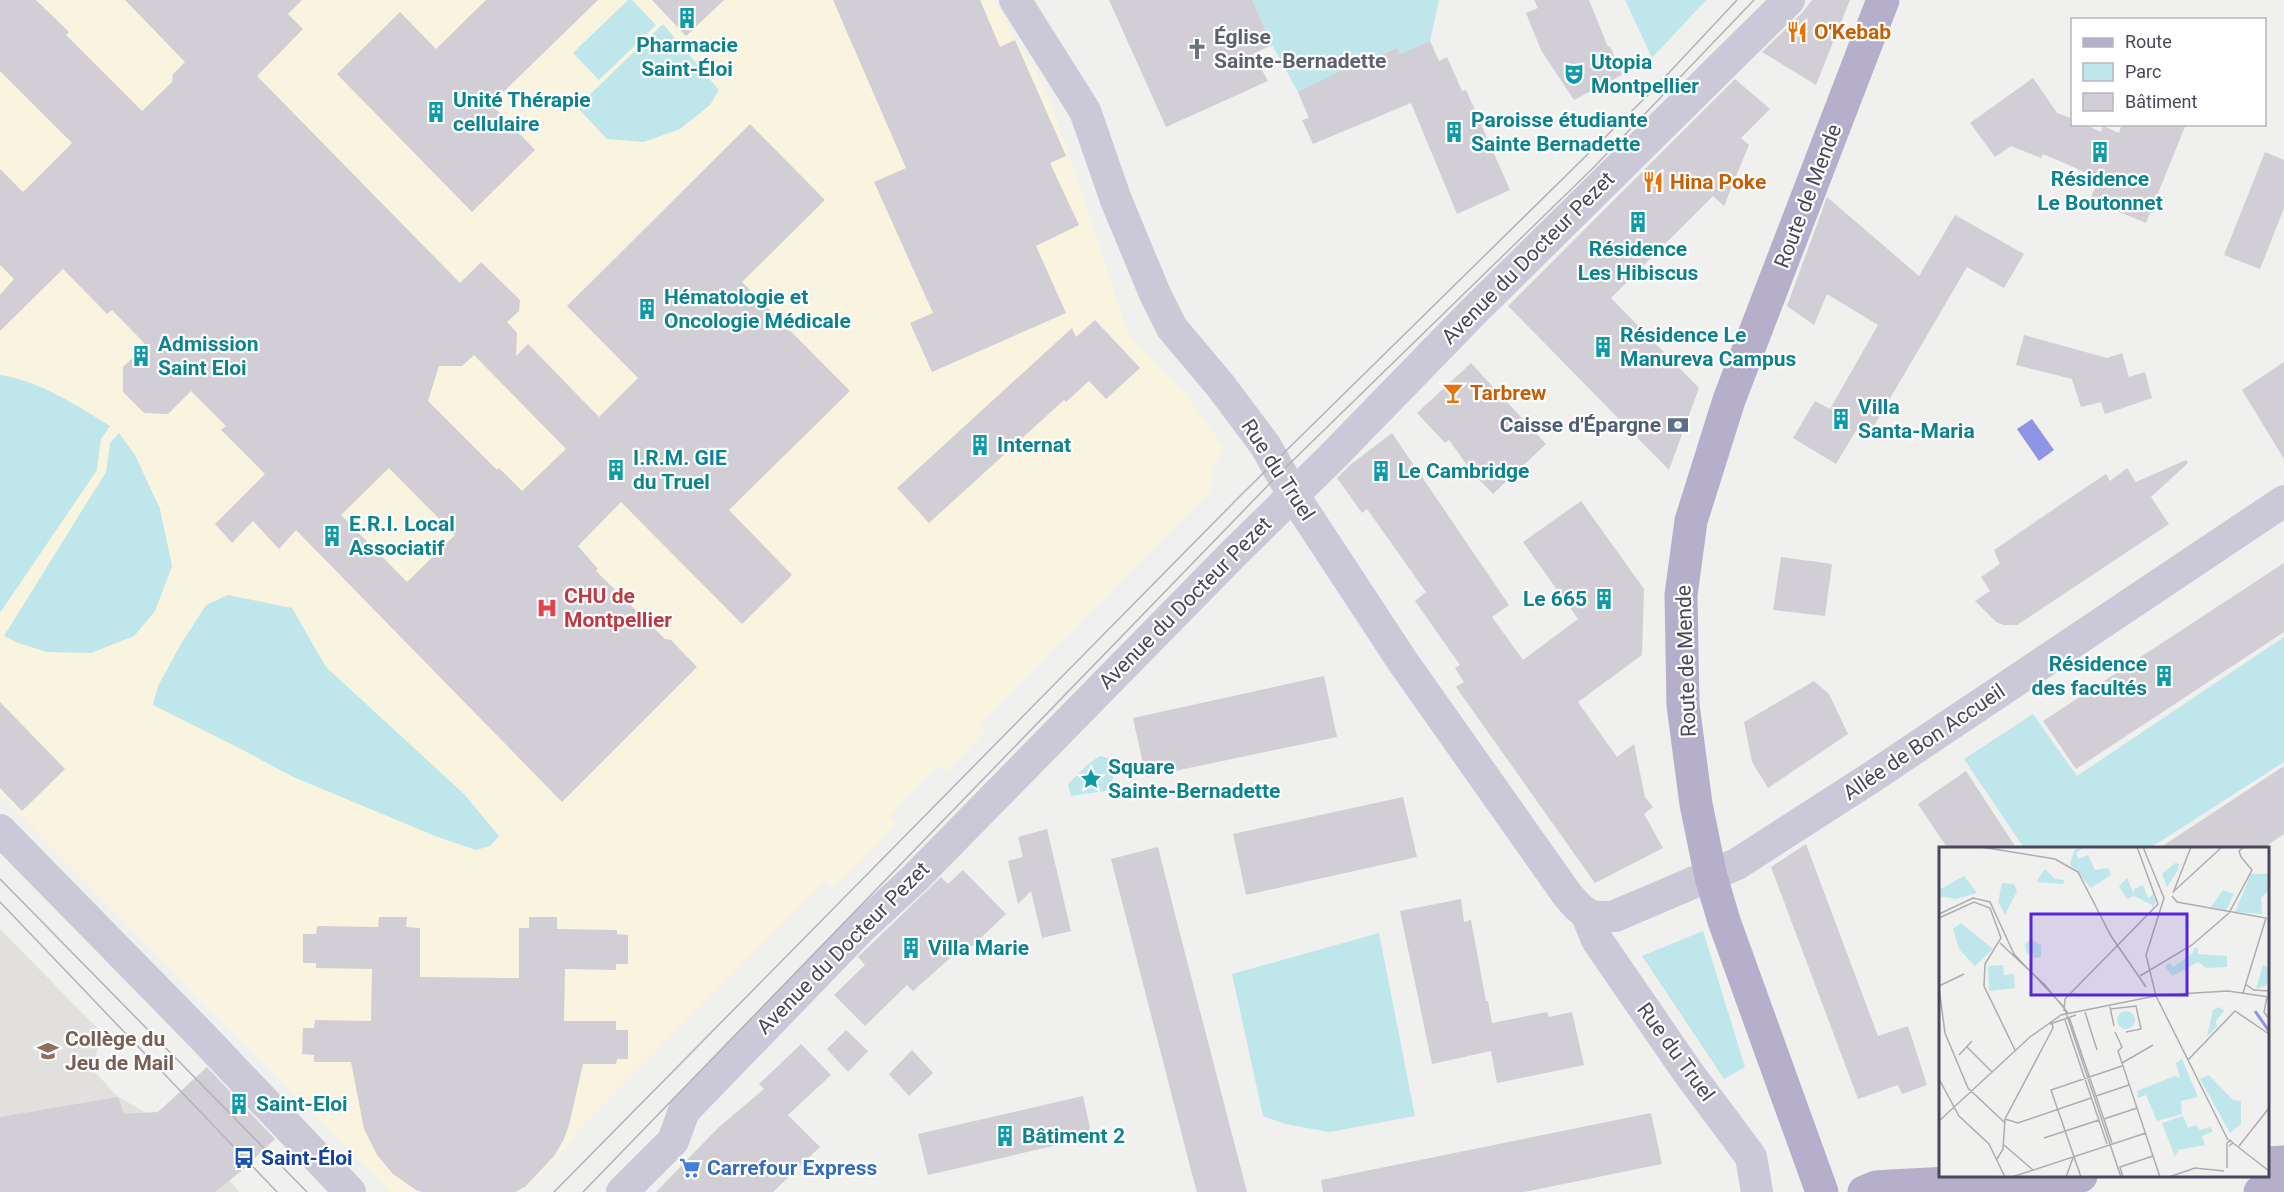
<svg xmlns="http://www.w3.org/2000/svg" width="2284" height="1192" viewBox="0 0 2284 1192" font-family="Roboto,sans-serif">
<style>
.education{fill:#e1e0df}
.medical{fill:#f9f4e0}
.green{fill:#bfe6eb}
.water{fill:#8f94e5}
.building{fill:#d1ced5;fill-rule:evenodd}
.lines{fill:none;stroke-linecap:round;stroke-linejoin:round}
.minor{stroke:#cbc8d7;stroke-width:32}
.major{stroke:#b6afcb;stroke-width:33}
.tram{stroke:#b3b1b8;stroke-width:1.5}
.labels{text-anchor:middle;stroke-width:4.5;stroke-linejoin:round;paint-order:stroke}
.food-label{font-size:21px;font-weight:bold;fill:#c56008;stroke:#fff;text-anchor:start}
.worship-label{font-size:21px;font-weight:bold;fill:#5b616d;stroke:#fff;text-anchor:start}
.culture-label{font-size:21px;font-weight:bold;fill:#0d838f;stroke:#fff;text-anchor:start}
.street-label{font-size:21px;fill:#4b475a;stroke:#fff}
.service-label{font-size:21px;font-weight:bold;fill:#4e5e75;stroke:#fff;text-anchor:end}
.health-label{font-size:21px;font-weight:bold;fill:#be3a42;stroke:#fff;text-anchor:start}
.education-label{font-size:21px;font-weight:bold;fill:#785e54;stroke:#fff;text-anchor:start}
.transit-label{font-size:21px;font-weight:bold;fill:#164399;stroke:#fff;text-anchor:start}
.shop-label{font-size:21px;font-weight:bold;fill:#366cbe;stroke:#fff;text-anchor:start}
.inset-river{fill:none;stroke:#8f94e5;stroke-width:3}
.inset-road{fill:none;stroke:#aeacb3;stroke-width:1.5}
.view{fill:#5926d3;fill-opacity:0.15;stroke:#5926d3;stroke-width:3}
.inset-edge{fill:none;stroke:#4b475a;stroke-width:3}
</style>
<rect width="100%" height="100%" fill="#f0f0ee"/>
<!-- education -->
<path class="education" d="M0,929L101,1032L93,1070L118,1097L143,1111L185,1151L229,1180L239,1192H0Z"/>
<!-- medical -->
<path class="medical" d="M0,0H994L1046,91L1076,174L1128,334L1182,389L1225,449L1213,466L1210,492L979,724L985,732L946,772L938,765L890,816L897,824L834,888L826,880L576,1132L577,1137L523,1191L390,1192L0,795Z"/>
<!-- green -->
<g class="green">
<path d="M628,0H632L656,25L599,80L573,53Z"/>
<path d="M1252,0H1439L1430,41L1400,54L1397,48L1357,65L1356,63L1298,92L1272,45Z"/>
<path d="M1625,0H1706L1652,58Z"/>
<path d="M663,24L719,90L710,105L680,129L644,142L607,139L577,107Z"/>
<path d="M0,375C40,381 76,405 110,426L101,439L97,470L0,613Z"/>
<path d="M119,433L135,455L160,509L172,566L155,611L134,636L91,653L47,652L18,643L4,636L106,472L110,443Z"/>
<path d="M228,595L292,608L326,667L464,794L499,836L490,846L476,850L435,836L291,776L243,750L153,705L158,686L181,644L206,605Z"/>
<path d="M2284,637V762L2150,848H2024L1964,759L2033,714L2077,776Z"/>
<path d="M1100,756L1111,759L1114,772L1111,788L1105,791L1071,796L1068,784L1088,764Z"/>
<path d="M1703,931L1745,1067L1724,1079L1642,956Z"/>
<path d="M1379,933L1415,1116L1330,1132L1285,1124L1263,1116L1232,974Z"/>
</g>
<!-- water -->
<path class="water" d="M2032,419L2054,450L2039,461L2017,429Z"/>
<!-- building -->
<g class="building">
<path d="M0,0H36L69,32L66,35L142,111L172,82L173,74L185,62L125,0H302L288,14L303,29L257,76L460,283L481,262L520,300L519,311L507,322L517,333L516,356L528,344L599,417L638,378L567,306L750,124L825,200L742,282L850,391L729,510L792,575L742,624L621,502L578,546L598,569L596,571L665,639L671,640L697,667L562,802L296,530L279,549L253,521L232,543L215,524L265,474L221,430L226,426L191,391L168,414L144,413L123,392V367L146,345L112,310L107,314L63,269L0,331V295L14,279L0,265V169L23,192L72,143L0,71ZM474,355L566,449L522,491L499,468L497,470L428,401L439,366H462ZM389,468L455,535L407,582L341,515Z"/>
<path d="M486,0H598L491,104L535,150L472,212L337,74L400,12L436,49Z"/>
<path d="M652,0H724L686,36Z"/>
<path d="M833,0H980L1000,47L1015,40L1066,156L1050,163L1079,225L1036,246L1066,313L932,372L910,323L933,313L874,182L906,168Z"/>
<path d="M1109,0H1252L1272,45L1253,54L1268,81L1166,127Z"/>
<path d="M1534,0H1589L1608,47L1610,46L1622,75L1574,100L1541,50L1526,13L1538,8Z"/>
<path d="M1812,0H1850L1816,85L1762,52L1802,13Z"/>
<path d="M1430,41L1439,61L1447,57L1462,91L1466,90L1510,190L1457,214L1411,103L1313,144L1302,120L1309,118L1298,92L1356,63L1357,65L1397,48L1400,54Z"/>
<path d="M2033,78L2057,113L2073,119V124H2084L2101,132L2103,126L2119,133L2122,124H2186L2146,223L2090,200L2099,178L2043,154L2041,158L2011,146L1995,157L1970,123Z"/>
<path d="M1735,79L1770,109L1741,138L1749,145L1724,206L1713,196L1611,298L1699,388L1669,470L1508,306Z"/>
<path d="M2265,152L2284,160V208L2260,269L2224,255Z"/>
<path d="M1827,197L1919,276L1955,215L2024,254L2004,288L1967,267L1868,436L1857,429L1836,464L1793,438L1815,401L1830,409L1878,325L1827,294L1814,325L1787,306Z"/>
<path d="M1095,320L1140,368L1106,399L1089,381L1066,402L1064,400L929,523L897,488L1072,328L1076,337Z"/>
<path d="M2024,335L2107,358L2122,353L2129,377L2145,372L2152,398L2105,414L2101,402L2081,407L2072,379L2016,365Z"/>
<path d="M2284,362V459L2242,390Z"/>
<path d="M1471,363L1546,444L1493,494L1472,472L1449,440L1445,443L1417,413Z"/>
<path d="M1392,433L1509,605L1492,617L1523,660L1578,619L1523,542L1581,501L1644,589L1642,655L1578,702L1617,757L1634,744L1645,797L1653,807L1644,814L1663,848L1595,883L1456,687L1464,682L1455,668L1460,665L1415,601L1426,592L1367,509L1362,513L1337,478L1350,465Z"/>
<path d="M2186,460L2188,463L2151,497L2169,524L2017,625H2004L1996,622L1975,601L1990,591L1981,577L2000,564L1994,550L2073,496L2106,474L2110,481L2127,468L2136,482Z"/>
<path d="M1781,557L1832,564L1825,616L1773,610Z"/>
<path d="M2284,563V632L2076,769L2043,721Z"/>
<path d="M1324,676L1337,737L1146,777L1133,718Z"/>
<path d="M1814,681L1829,694L1848,734L1768,788L1752,762L1744,722Z"/>
<path d="M0,702L65,769L22,811L0,788Z"/>
<path d="M2284,766V834L2262,849H2158Z"/>
<path d="M1966,771L2017,849H1948L1918,804Z"/>
<path d="M1403,797L1417,857L1246,895L1233,834Z"/>
<path d="M1047,829L1071,931L1042,938L1031,891L1018,904L1008,861L1023,857L1018,837Z"/>
<path d="M1806,844L1878,1036L1908,1026L1927,1085L1902,1094L1898,1085L1858,1099L1771,867Z"/>
<path d="M1158,847L1181,938L1247,1192H1197L1192,1174L1111,859Z"/>
<path d="M963,870L1006,914L970,948L966,944L913,991L907,985L865,1026L834,995L865,965L858,957L941,877L948,884Z"/>
<path d="M1461,899L1464,922L1471,920L1486,1001H1488L1492,1023L1547,1012L1549,1017L1572,1012L1584,1065L1497,1083L1491,1051L1432,1064L1400,911Z"/>
<path d="M379,917H407L406,927L420,928V977L519,978V928H529V917H557V929L617,930V934L628,935V964H616V970L565,969L564,1021H616V1030H628V1059H617L616,1064H583L569,1125L564,1139L555,1155L525,1187L515,1192H422L416,1190L393,1174L377,1155L364,1129L351,1062H314V1055L302,1054L303,1028H314L315,1020L371,1021L372,969L316,968V963H303V934H316L317,926L378,927Z"/>
<path d="M846,1030L868,1051L848,1072L827,1049Z"/>
<path d="M801,1044L831,1075L788,1115L820,1147L773,1192H656L718,1128L764,1089L759,1084Z"/>
<path d="M912,1050L933,1073L909,1096L889,1074Z"/>
<path d="M207,1067L275,1139L240,1172L215,1192H0V1117L118,1097L124,1114L158,1112Z"/>
<path d="M1083,1096L1092,1137L928,1175L918,1134Z"/>
<path d="M1651,1113L1662,1164L1524,1192H1323L1321,1180Z"/>
</g>
<g class="lines">
<!-- minor -->
<g class="minor">
<path d="M1015,0L1085,111L1116,200L1155,294L1172,328L1220,385L1265,445L1294,496L1403,662L1566,893C1582,913 1589,920 1615,916L1737,864L1872,777L2284,501"/>
<path d="M0,830L201,1035L350,1192"/>
<path d="M1587,915L1597,940L1687,1071L1751,1157L1757,1192"/>
<path d="M622,1192L673,1141L684,1111L862,927L914,879L1235,552L1332,457L1472,313L1789,0"/>
</g>
<!-- major -->
<g class="major">
<path d="M2268,1163L2284,1162"/>
<path d="M1822,1192L1724,921L1711,877L1696,804L1683,705L1681,595L1691,521L1729,400L1883,0"/>
<path d="M1864,1192L1876,1187L1891,1186L2081,1176"/>
<path d="M2260,1192L2284,1190"/>
</g>
<!-- tram -->
<g class="tram">
<path d="M0,879L307,1192"/>
<path d="M0,902L277,1192"/>
<path d="M554,1192L1242,494L1649,94L1737,0"/>
<path d="M583,1192L1281,472L1594,167L1754,0"/>
</g>
</g>
<!-- icons -->
<defs>
<symbol id="building-bare" viewBox="-9 -9 18 18"><path d="M-4-6H4V6H1V3H-1V6H-4ZM-2.5-4.3h1.7v1.8h-1.7ZM.8-4.3h1.7v1.8H.8ZM-2.5-1h1.7V.8h-1.7ZM.8-1h1.7V.8H.8Z" fill="#0f9aa8" stroke="#fff" stroke-width="2.5" paint-order="stroke"/></symbol>
<symbol id="restaurant-bare" viewBox="-9 -9 18 18"><path d="M-5-6h1v4h1v-4h1v4h1v-4h1v5L-1.5 .5V6h-2V.5L-5-1ZM5-6V6H3V1.5H1.5Q1.5-4 5-6Z" fill="#e8710a" stroke="#fff" stroke-width="2.5" paint-order="stroke"/></symbol>
<symbol id="church-bare" viewBox="-9 -9 18 18"><path d="M-1.2-6h2.4v3.5h3.3v2.4h-3.3V6h-2.4V-.1h-3.3v-2.4h3.3Z" fill="#6b7280" stroke="#fff" stroke-width="2.5" paint-order="stroke"/></symbol>
<symbol id="theatre-bare" viewBox="-9 -9 18 18"><path d="M-5-5.5Q0-4 5-5.5V0Q5 5 0 6Q-5 5-5 0ZM-3.3-2.5H-1v1.5H-3.3ZM1-2.5H3.3v1.5H1ZM-2.8 1Q0 5.5 2.8 1Z" fill="#0f9aa8" stroke="#fff" stroke-width="2.5" paint-order="stroke"/></symbol>
<symbol id="bar-bare" viewBox="-9 -9 18 18"><path d="M-6-5H6L.8 .8V4.5H3.5V6h-7V4.5H-.8V.8Z" fill="#e8710a" stroke="#fff" stroke-width="2.5" paint-order="stroke"/></symbol>
<symbol id="bank-bare" viewBox="-9 -9 18 18"><path d="M-6-4H6V4H-6ZM0-2.3a2.3 2.3 0 1 0 0 4.6a2.3 2.3 0 1 0 0-4.6Z" fill="#5c6f8a" stroke="#fff" stroke-width="2.5" paint-order="stroke"/></symbol>
<symbol id="hospital-bare" viewBox="-9 -9 18 18"><path d="M-5-5h3v3.5h4V-5h3V5h-3V1.5h-4V5h-3Z" fill="#e0444e" stroke="#fff" stroke-width="2.5" paint-order="stroke"/></symbol>
<symbol id="sight-bare" viewBox="-9 -9 18 18"><path d="M0-6L1.8-2.2L6-1.7L2.9 1.2L3.7 5.4L0 3.3L-3.7 5.4L-2.9 1.2L-6-1.7L-1.8-2.2Z" fill="#0f9aa8" stroke="#fff" stroke-width="2.5" paint-order="stroke"/></symbol>
<symbol id="school-bare" viewBox="-9 -9 18 18"><path d="M0-5L7-2L0 1L-7-2ZM-4 1L0 2.5L4 1V4Q0 6-4 4Z" fill="#8d6e63" stroke="#fff" stroke-width="2.5" paint-order="stroke"/></symbol>
<symbol id="bus-bare" viewBox="-9 -9 18 18"><path d="M-5-6H5V4H4V6H2V4H-2V6H-4V4H-5ZM-3.5-4V0h7V-4ZM-3.5 1.2v1.5H-2V1.2ZM2 1.2v1.5H3.5V1.2Z" fill="#1a4fb4" stroke="#fff" stroke-width="2.5" paint-order="stroke"/></symbol>
<symbol id="supermarket-bare" viewBox="-9 -9 18 18"><path d="M-6-5.5h2.5l.6 2H6L4.5 2H-2.5L-4.4-4H-6ZM-1.5 3.2a1.3 1.3 0 1 0 .1 0ZM3 3.2a1.3 1.3 0 1 0 .1 0Z" fill="#3f7fe0" stroke="#fff" stroke-width="2.5" paint-order="stroke"/></symbol>
</defs>
<g fill-rule="evenodd">
<use href="#building-bare" x="672" y="3" width="30" height="30"/>
<use href="#restaurant-bare" x="1782" y="17" width="30" height="30"/>
<use href="#church-bare" x="1182" y="34" width="30" height="30"/>
<use href="#theatre-bare" x="1559" y="59" width="30" height="30"/>
<use href="#building-bare" x="421" y="97" width="30" height="30"/>
<use href="#building-bare" x="1439" y="117" width="30" height="30"/>
<use href="#building-bare" x="2085" y="137" width="30" height="30"/>
<use href="#restaurant-bare" x="1638" y="167" width="30" height="30"/>
<use href="#building-bare" x="1623" y="207" width="30" height="30"/>
<use href="#building-bare" x="632" y="294" width="30" height="30"/>
<use href="#building-bare" x="1588" y="332" width="30" height="30"/>
<use href="#building-bare" x="126" y="341" width="30" height="30"/>
<use href="#bar-bare" x="1438" y="378" width="30" height="30"/>
<use href="#building-bare" x="1826" y="404" width="30" height="30"/>
<use href="#bank-bare" x="1663" y="410" width="30" height="30"/>
<use href="#building-bare" x="965" y="430" width="30" height="30"/>
<use href="#building-bare" x="601" y="455" width="30" height="30"/>
<use href="#building-bare" x="1366" y="456" width="30" height="30"/>
<use href="#building-bare" x="317" y="521" width="30" height="30"/>
<use href="#building-bare" x="1589" y="584" width="30" height="30"/>
<use href="#hospital-bare" x="532" y="593" width="30" height="30"/>
<use href="#building-bare" x="2149" y="661" width="30" height="30"/>
<use href="#sight-bare" x="1076" y="764" width="30" height="30"/>
<use href="#building-bare" x="896" y="933" width="30" height="30"/>
<use href="#school-bare" x="33" y="1036" width="30" height="30"/>
<use href="#building-bare" x="224" y="1089" width="30" height="30"/>
<use href="#building-bare" x="990" y="1121" width="30" height="30"/>
<use href="#bus-bare" x="229" y="1143" width="30" height="30"/>
<use href="#supermarket-bare" x="675" y="1153" width="30" height="30"/>
</g>
<g class="labels">
<!-- food labels -->
<g class="food-label">
<text x="1814" y="39">O'Kebab</text>
<text x="1670" y="189">Hina Poke</text>
<text x="1470" y="400">Tarbrew</text>
</g>
<!-- worship labels -->
<g class="worship-label">
<text x="1214" y="44">Église<tspan x="1214" dy="24">Sainte-Bernadette</tspan></text>
</g>
<!-- culture labels -->
<g class="culture-label">
<text x="687" y="52" text-anchor="middle">Pharmacie<tspan x="687" dy="24">Saint-Éloi</tspan></text>
<text x="1591" y="69">Utopia<tspan x="1591" dy="24">Montpellier</tspan></text>
<text x="453" y="107">Unité Thérapie<tspan x="453" dy="24">cellulaire</tspan></text>
<text x="1471" y="127">Paroisse étudiante<tspan x="1471" dy="24">Sainte Bernadette</tspan></text>
<text x="2100" y="186" text-anchor="middle">Résidence<tspan x="2100" dy="24">Le Boutonnet</tspan></text>
<text x="1638" y="256" text-anchor="middle">Résidence<tspan x="1638" dy="24">Les Hibiscus</tspan></text>
<text x="664" y="304">Hématologie et<tspan x="664" dy="24">Oncologie Médicale</tspan></text>
<text x="1620" y="342">Résidence Le<tspan x="1620" dy="24">Manureva Campus</tspan></text>
<text x="158" y="351">Admission<tspan x="158" dy="24">Saint Eloi</tspan></text>
<text x="1858" y="414">Villa<tspan x="1858" dy="24">Santa-Maria</tspan></text>
<text x="997" y="452">Internat</text>
<text x="633" y="465">I.R.M. GIE<tspan x="633" dy="24">du Truel</tspan></text>
<text x="1398" y="478">Le Cambridge</text>
<text x="349" y="531">E.R.I. Local<tspan x="349" dy="24">Associatif</tspan></text>
<text x="1587" y="606" text-anchor="end">Le 665</text>
<text x="2147" y="671" text-anchor="end">Résidence<tspan x="2147" dy="24">des facultés</tspan></text>
<text x="1108" y="774">Square<tspan x="1108" dy="24">Sainte-Bernadette</tspan></text>
<text x="928" y="955">Villa Marie</text>
<text x="256" y="1111">Saint-Eloi</text>
<text x="1022" y="1143">Bâtiment 2</text>
</g>
<!-- street labels -->
<g class="street-label">
<text transform="translate(1808 196) rotate(-69)" y="7">Route de Mende</text>
<text transform="translate(1528 258) rotate(-45)" y="7">Avenue du Docteur Pezet</text>
<text transform="translate(1278 470) rotate(57)" y="7">Rue du Truel</text>
<text transform="translate(1185 603) rotate(-45)" y="7">Avenue du Docteur Pezet</text>
<text transform="translate(1686 661) rotate(-92)" y="7">Route de Mende</text>
<text transform="translate(1924 742) rotate(-34)" y="7">Allée de Bon Accueil</text>
<text transform="translate(843 948) rotate(-45)" y="7">Avenue du Docteur Pezet</text>
<text transform="translate(1676 1052) rotate(54)" y="7">Rue du Truel</text>
</g>
<!-- service labels -->
<g class="service-label">
<text x="1661" y="432">Caisse d'Épargne</text>
</g>
<!-- health labels -->
<g class="health-label">
<text x="564" y="603">CHU de<tspan x="564" dy="24">Montpellier</tspan></text>
</g>
<!-- education labels -->
<g class="education-label">
<text x="65" y="1046">Collège du<tspan x="65" dy="24">Jeu de Mail</tspan></text>
</g>
<!-- transit labels -->
<g class="transit-label">
<text x="261" y="1165">Saint-Éloi</text>
</g>
<!-- shop labels -->
<g class="shop-label">
<text x="707" y="1175">Carrefour Express</text>
</g>
</g>
<!-- overview -->
<g transform="translate(1939 847)">
<rect width="330" height="330" fill="#f0f0ee"/>
<path d="M144,1L137,6L139,12L149,8L156,23L169,21L172,28L152,41L131,17L136,2ZM236,16L240,17L239,23L228,40L223,27ZM106,22L116,32L125,33L124,37L97,35ZM312,27H330V43L322,51L323,67L296,65ZM25,29L38,46L17,52L0,49V43ZM188,31L195,47V42L204,38L209,51L214,48L211,37L217,54L213,62V58L195,49L188,52L180,39ZM63,36L75,37L78,44L66,68L59,55ZM284,43L295,47L287,63L272,60ZM22,76L54,102L36,119L20,102L14,82ZM91,92L102,98V110L94,111L96,105L92,110L87,105L86,97ZM255,101H259V107L288,109V120L267,121L259,115L233,129L226,119L231,116L234,120L254,106ZM64,118L65,128L75,127L76,141L50,144L49,119ZM324,118L330,120L328,138L317,142ZM280,160L285,164L277,174L278,180L268,189L274,163ZM178 173a9 9 0 1 1 18 0a9 9 0 1 1-18 0ZM243,212L259,250L242,254L243,267L218,274L207,248L199,251L198,244L236,229L241,231L237,216ZM270,228L294,253L302,254V277L291,286L261,232ZM244,269L249,281L257,278L261,283L271,280L274,284L263,289L266,298L239,303L236,310L223,276Z" fill="#bfe6eb"/>
<path class="inset-river" d="M316,164L330,184"/>
<path class="inset-road" d="M42,0L116,12L139,25L172,89L207,140M204,0L225,51L207,108L217,149M234,45L283,0M234,46L252,0M233,49L238,55L327,71L304,146M0,67L34,51L51,55L75,107L125,160L182,330M0,71L35,55L51,61L62,91L46,117L45,139L76,203M61,96L106,138L129,166M201,129L253,98L290,66L313,23L302,10L300,4L305,0M306,137L315,143L330,144M0,139L25,127M0,141L6,186L29,241L65,275M217,149L289,293M328,150L325,165L330,172M171,160L175,179M171,162L197,159L202,182L187,185M125,164L126,152L219,57L198,0M146,165L158,203M130,170L173,296M126,173L168,297M111,177L137,168M176,185L183,200L179,204L221,330M28,200L53,225M20,208L33,194M249,213L296,164L330,187M183,216L214,198M0,232L20,269L50,297L66,330M157,249L190,238M66,272L79,276L152,251M165,272L198,261M0,274L91,190L122,168L221,148L289,144L330,150M105,291L160,273M294,296L330,324M65,298L94,323M300,299L330,261M58,312L64,302L66,272L114,181L113,176M288,321V296L291,293L294,296L290,299M73,330L207,286M127,330L134,311M142,330L112,243L183,219M184,330L181,320L214,309M230,330L256,321L285,324"/>
<path class="view" d="M92,67H248V148H92Z"/>
<rect width="330" height="330" class="inset-edge"/>
</g>
<!-- legend -->
<rect x="2071" y="18" width="195" height="108" fill="#ffffff" stroke="#b7b5bd" stroke-width="1.5"/>
<rect x="2083" y="38" width="30" height="9" fill="#b6afcb" stroke="#b7b5bd" stroke-width="1.5"/>
<text x="2125" y="48" font-size="18" fill="#4b475a">Route</text>
<rect x="2083" y="63" width="30" height="18" fill="#bfe6eb" stroke="#b7b5bd" stroke-width="1.5"/>
<text x="2125" y="78" font-size="18" fill="#4b475a">Parc</text>
<rect x="2083" y="93" width="30" height="18" fill="#d1ced5" stroke="#b7b5bd" stroke-width="1.5"/>
<text x="2125" y="108" font-size="18" fill="#4b475a">Bâtiment</text>
</svg>
